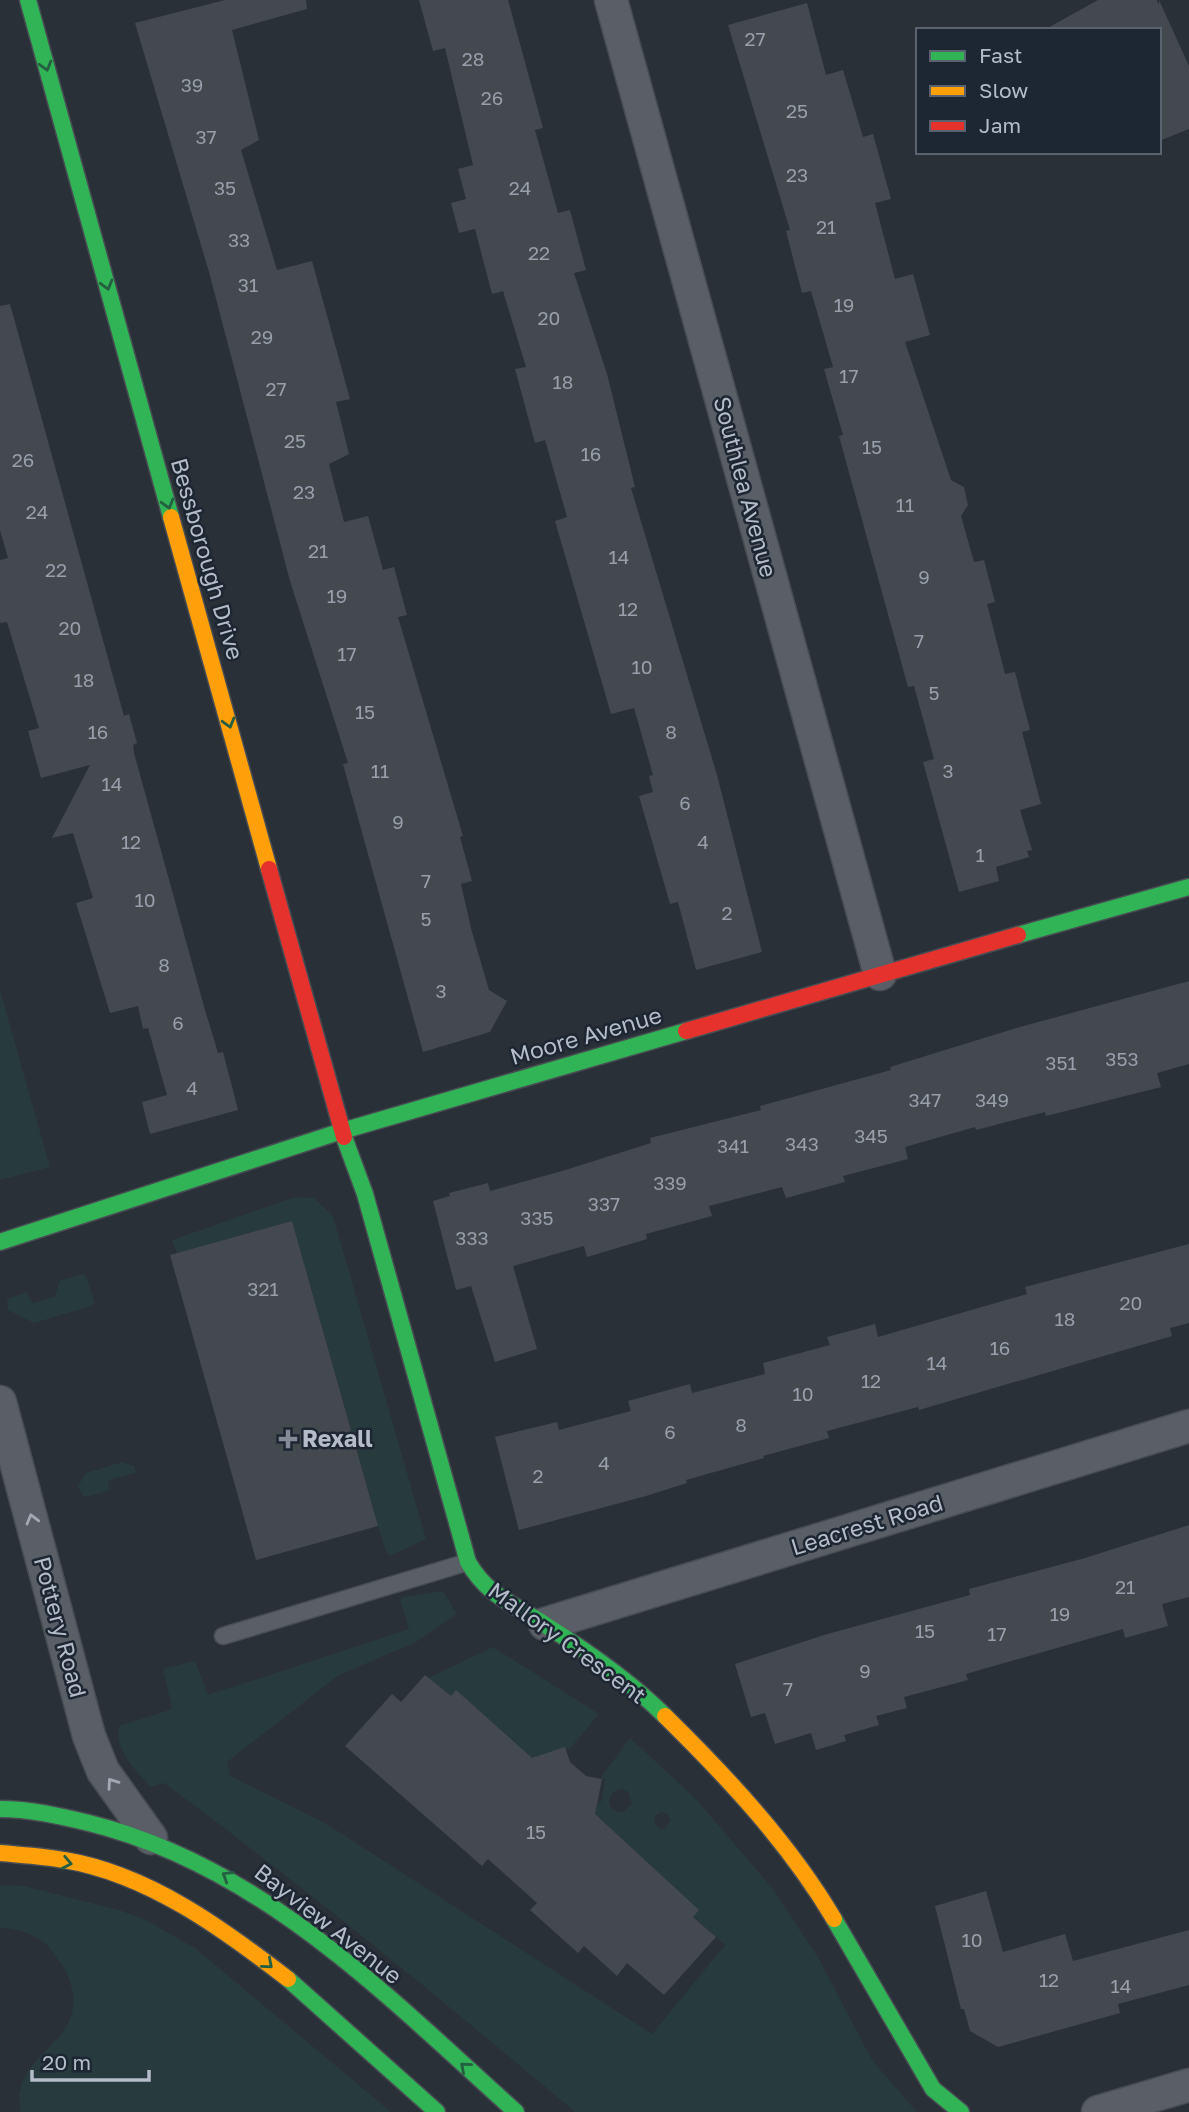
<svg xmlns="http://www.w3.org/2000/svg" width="1189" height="2112" viewBox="0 0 1189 2112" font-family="'Golos Text',sans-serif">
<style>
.green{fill:#273a3e;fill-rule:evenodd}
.building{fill:#444950}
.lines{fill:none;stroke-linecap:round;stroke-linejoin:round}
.lane-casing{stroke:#484c53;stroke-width:19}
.street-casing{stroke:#484c53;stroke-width:35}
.fast-casing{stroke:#484c53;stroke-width:19}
.slow-casing{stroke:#484c53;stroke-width:19}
.jam-casing{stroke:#484c53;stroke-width:19}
.lane{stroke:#5a5e66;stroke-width:16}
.street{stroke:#5a5e66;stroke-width:32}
.fast{stroke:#30b455;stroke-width:16}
.slow{stroke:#ff9f0a;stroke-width:16}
.jam{stroke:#e5322d;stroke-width:16}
.oneway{stroke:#255f41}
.oneway2{stroke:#a2a9b5}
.poi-dot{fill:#848b96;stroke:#1d2633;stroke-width:2.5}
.labels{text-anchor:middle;stroke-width:5;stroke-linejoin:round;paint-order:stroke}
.number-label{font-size:19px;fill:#989fab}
.street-label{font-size:23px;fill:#b4bcc9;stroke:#1d2633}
.poi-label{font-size:23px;font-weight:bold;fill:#b4bcc9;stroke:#1d2633;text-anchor:start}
</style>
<rect width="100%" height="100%" fill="#2a3038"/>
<!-- green -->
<g class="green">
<path d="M0,990L50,1167L0,1180Z"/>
<path d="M295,1197L314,1198L333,1216L426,1539L390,1556L386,1552L378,1526L292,1221L177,1253L172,1240Z"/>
<path d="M85,1274L95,1303L91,1306L34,1323L8,1310L7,1299L27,1292L32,1303L55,1297L60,1280Z"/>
<path d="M122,1462L134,1466L136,1473L108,1480L110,1490L86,1497L82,1495L78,1486L86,1473Z"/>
<path d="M443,1591L457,1614L416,1642L339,1675L227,1762L230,1776L325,1823L652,2034L725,1945L600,1833L607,1825L592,1813L595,1801L601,1802L605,1780L601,1777L630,1738L695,1798L772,1888L819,1959L872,2060L917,2112H575C441,1999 305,1887 164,1783L151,1787C135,1770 114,1750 119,1726L172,1709L163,1669L195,1661L208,1695L409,1629L400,1600L402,1597ZM623,1789L629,1793L632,1804L624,1812C614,1812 609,1809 609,1799L613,1792ZM660,1812L666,1813L671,1819L665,1829H660L654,1824L655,1816Z"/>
<path d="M493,1647L599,1714L569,1750L567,1748L547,1756L540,1778L428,1678Z"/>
<path d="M0,1885L24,1886L119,1910L146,1920L195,1948L391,2112H21C20,2105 18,2097 20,2091C29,2047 90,2037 69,1979C66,1969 58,1960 52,1951C43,1937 17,1927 0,1928Z"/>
</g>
<!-- building -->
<g class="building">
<path d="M225,0H306L307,9L232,30L259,140L241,150L277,270L312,261L350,399L336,402L349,454L329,464L344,522L368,516L383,570L394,567L407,615L398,617L463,836L460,837L472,881L461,884L472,932L489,990L507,1001L490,1032L423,1052L343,764L348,763L290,581L209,272L135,23Z"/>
<path d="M419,0H508L543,128L535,130L558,213L570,210L586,270L574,273L607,374L635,487L631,488L717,775L762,952L696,970L678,902L670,904L639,796L653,792L649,776L653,775L634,708L611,714L555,521L567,517L545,440L535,443L515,369L526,367L503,291L492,294L475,229L459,233L451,203L466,199L458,169L473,165L445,48L433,51Z"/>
<path d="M1098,0H1157L1159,5V0L1189,66V129L1159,141V30H1044Z"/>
<path d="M807,3L826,75L843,70L863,137L873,134L891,199L875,203L895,279L913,274L930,335L905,342L951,480L964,487L968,505L961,516L974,562L984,560L995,602L987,604L1005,674L1015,672L1030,730L1022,732L1041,804L1020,810L1032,850L1027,851L1029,857L996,867L999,881L959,892L923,762L934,759L914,686L908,687L839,436L843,435L824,369L833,367L811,291L802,293L786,231L790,230L728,25Z"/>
<path d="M10,304L124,716L129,714L137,743L133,745L134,753L205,1010L218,1053L223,1052L238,1110L150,1134L142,1102L167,1095L148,1028L143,1029L138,1006L110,1013L76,903L93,898L73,833L52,838L90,765L41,778L28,731L39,728L7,622L0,623V560L8,558L0,530V306Z"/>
<path d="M1189,981V1064L1157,1073L1161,1087L1046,1116L1045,1112L976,1130L975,1127L905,1147L908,1159L843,1176L845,1182L786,1198L782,1187L709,1206L712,1216L646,1234L647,1239L587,1257L584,1246L513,1266L537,1349L495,1362L471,1286L456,1290L433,1201L450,1196L449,1193L488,1183L490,1191L562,1171L651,1143L650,1138L761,1110L760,1106L891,1070L890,1067L1020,1027Z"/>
<path d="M292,1221L378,1526L256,1560L170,1255Z"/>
<path d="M1189,1244V1323L1170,1328L1172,1336L919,1410L918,1407L827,1431L829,1438L763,1456L764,1458L686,1480L687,1483L646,1496L519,1530L495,1437L557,1422L559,1430L631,1411L628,1401L690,1384L692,1393L765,1374L763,1363L830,1345L827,1337L875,1324L878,1337L1027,1294L1025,1287Z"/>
<path d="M1189,1525V1597L1162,1604L1168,1626L1125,1638L1123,1629L966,1674L968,1680L904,1697L907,1708L876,1716L879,1725L844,1735L846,1741L816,1750L811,1733L775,1744L765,1713L751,1717L735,1664L824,1635L970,1595L969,1589L1085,1558Z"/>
<path d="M425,1675L451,1696L456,1690L532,1758L565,1747L570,1762L586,1776L602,1779L595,1814L699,1910L693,1917L716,1937L664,1995L627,1963L617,1976L584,1946L578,1953L530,1910L537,1903L488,1859L482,1866L345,1746L392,1694L401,1702Z"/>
<path d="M986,1891L1003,1952L1065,1934L1073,1961L1189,1930V1985L1118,2004L1120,2013L998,2047L970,2031L964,2009H961L935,1906Z"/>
</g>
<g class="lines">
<defs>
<path id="lane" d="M223,1636L468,1562"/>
<g id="street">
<path d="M611,0L880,974"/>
<path d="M0,1402L89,1736L103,1771L151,1838"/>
<path d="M545,1624L1189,1426"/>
<path d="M1098,2112L1189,2085"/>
</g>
<g id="fast">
<path d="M28,0L171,517"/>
<path d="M1018,935L1189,887"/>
<path d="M344,1137L365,1194L468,1562C489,1598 515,1604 547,1626C588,1652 630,1681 665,1716"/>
<path d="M0,1242L342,1131L686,1031"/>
<path d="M0,1809C30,1809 60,1816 89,1823C262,1866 388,1997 516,2112"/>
<path d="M834,1919L933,2089L961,2112"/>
<path d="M288,1979L437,2112"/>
</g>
<g id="slow">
<path d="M171,517L269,869"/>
<path d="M665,1716C727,1777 789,1843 834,1919"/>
<path d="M0,1853C21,1855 43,1856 64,1860C148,1874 222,1928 288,1979"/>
</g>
<g id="jam">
<path d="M269,869L344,1137"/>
<path d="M686,1031L1018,935"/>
</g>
</defs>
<!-- lane casing -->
<use href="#lane" class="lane-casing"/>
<!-- street casing -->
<use href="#street" class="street-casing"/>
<!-- fast casing -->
<use href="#fast" class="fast-casing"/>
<!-- slow casing -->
<use href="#slow" class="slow-casing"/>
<!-- jam casing -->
<use href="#jam" class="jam-casing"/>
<!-- lane -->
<use href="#lane" class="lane"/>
<!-- street -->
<use href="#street" class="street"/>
<!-- fast -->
<use href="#fast" class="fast"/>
<!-- slow -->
<use href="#slow" class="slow"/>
<!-- jam -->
<use href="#jam" class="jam"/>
</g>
<!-- one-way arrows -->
<defs><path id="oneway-chevron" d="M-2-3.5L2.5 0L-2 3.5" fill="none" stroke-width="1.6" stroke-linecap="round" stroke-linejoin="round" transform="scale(1.75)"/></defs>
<g class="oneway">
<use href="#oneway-chevron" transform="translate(46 66) rotate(74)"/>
<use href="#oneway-chevron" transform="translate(107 285) rotate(74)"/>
<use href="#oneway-chevron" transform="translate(168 504) rotate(74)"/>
<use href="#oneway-chevron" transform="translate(229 723) rotate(74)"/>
<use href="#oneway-chevron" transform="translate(67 1863) rotate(11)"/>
<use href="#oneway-chevron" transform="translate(227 1876) rotate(-148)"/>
<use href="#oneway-chevron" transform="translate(268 1964) rotate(41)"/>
<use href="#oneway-chevron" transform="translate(465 2067) rotate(-139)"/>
</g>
<g class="oneway2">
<use href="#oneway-chevron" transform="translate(32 1519) rotate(-105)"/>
<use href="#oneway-chevron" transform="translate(112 1783) rotate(-125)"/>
</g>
<!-- markers -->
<path class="poi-dot" d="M284.5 1428.5h7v7h7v7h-7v7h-7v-7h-7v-7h7z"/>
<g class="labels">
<!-- number labels -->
<g class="number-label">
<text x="755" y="46">27</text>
<text x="473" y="66">28</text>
<text x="192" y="92">39</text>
<text x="492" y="105">26</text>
<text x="797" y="118">25</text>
<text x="206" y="144">37</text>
<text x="797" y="182">23</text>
<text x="225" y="195">35</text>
<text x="520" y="195">24</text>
<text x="826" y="234">21</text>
<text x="239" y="247">33</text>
<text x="539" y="260">22</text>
<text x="248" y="292">31</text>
<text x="844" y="312">19</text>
<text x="549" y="325">20</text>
<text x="262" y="344">29</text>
<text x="849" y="383">17</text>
<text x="563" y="389">18</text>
<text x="276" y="396">27</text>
<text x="295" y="448">25</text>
<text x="872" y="454">15</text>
<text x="591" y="461">16</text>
<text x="23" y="467">26</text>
<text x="304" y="499">23</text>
<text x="905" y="512">11</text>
<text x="37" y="519">24</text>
<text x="318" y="558">21</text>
<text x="619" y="564">14</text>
<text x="56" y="577">22</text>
<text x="924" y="584">9</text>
<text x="337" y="603">19</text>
<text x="628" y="616">12</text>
<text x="70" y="635">20</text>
<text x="919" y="648">7</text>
<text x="347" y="661">17</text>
<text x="642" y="674">10</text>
<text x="84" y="687">18</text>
<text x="934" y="700">5</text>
<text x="365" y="719">15</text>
<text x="98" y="739">16</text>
<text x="671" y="739">8</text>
<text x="380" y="778">11</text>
<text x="948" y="778">3</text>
<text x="112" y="791">14</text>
<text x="685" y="810">6</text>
<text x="398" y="829">9</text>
<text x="131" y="849">12</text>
<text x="703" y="849">4</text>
<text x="980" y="862">1</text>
<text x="426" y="888">7</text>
<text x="145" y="907">10</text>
<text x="727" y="920">2</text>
<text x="426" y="926">5</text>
<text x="164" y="972">8</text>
<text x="441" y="998">3</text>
<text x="178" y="1030">6</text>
<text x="1122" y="1066">353</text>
<text x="1061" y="1070">351</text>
<text x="192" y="1095">4</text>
<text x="925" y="1107">347</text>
<text x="992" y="1107">349</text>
<text x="871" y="1143">345</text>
<text x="802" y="1151">343</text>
<text x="733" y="1153">341</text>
<text x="670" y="1190">339</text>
<text x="604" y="1211">337</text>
<text x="537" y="1225">335</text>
<text x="472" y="1245">333</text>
<text x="263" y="1296">321</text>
<text x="1131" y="1310">20</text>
<text x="1065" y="1326">18</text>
<text x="1000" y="1355">16</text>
<text x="937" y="1370">14</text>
<text x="871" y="1388">12</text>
<text x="803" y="1401">10</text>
<text x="741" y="1432">8</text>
<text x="670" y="1439">6</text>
<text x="604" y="1470">4</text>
<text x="538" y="1483">2</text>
<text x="1125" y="1594">21</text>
<text x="1060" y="1621">19</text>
<text x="925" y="1638">15</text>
<text x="997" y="1641">17</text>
<text x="865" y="1678">9</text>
<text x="788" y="1696">7</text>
<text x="536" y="1839">15</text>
<text x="972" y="1947">10</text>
<text x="1049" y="1987">12</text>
<text x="1121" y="1993">14</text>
</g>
<!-- street labels -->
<g class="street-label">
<text transform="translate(745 487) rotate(75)" y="8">Southlea Avenue</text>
<text transform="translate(207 559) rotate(74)" y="8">Bessborough Drive</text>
<text transform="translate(586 1036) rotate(-16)" y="8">Moore Avenue</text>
<text transform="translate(867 1525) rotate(-17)" y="8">Leacrest Road</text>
<text transform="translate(60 1627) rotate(75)" y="8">Pottery Road</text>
<text transform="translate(567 1643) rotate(36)" y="8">Mallory Crescent</text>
<text transform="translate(328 1924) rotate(38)" y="8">Bayview Avenue</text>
</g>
<!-- poi labels -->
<g class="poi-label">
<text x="302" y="1447">Rexall</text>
</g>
</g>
<!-- legend -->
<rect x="916" y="28" width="245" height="126" fill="#1d2633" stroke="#59626f" stroke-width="2"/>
<rect x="930" y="51" width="35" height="10" fill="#30b455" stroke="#59626f" stroke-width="2"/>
<text x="979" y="63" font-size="21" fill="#b4bcc9">Fast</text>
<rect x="930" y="86" width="35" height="10" fill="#ff9f0a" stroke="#59626f" stroke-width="2"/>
<text x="979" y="98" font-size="21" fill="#b4bcc9">Slow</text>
<rect x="930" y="121" width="35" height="10" fill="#e5322d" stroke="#59626f" stroke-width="2"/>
<text x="979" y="133" font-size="21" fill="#b4bcc9">Jam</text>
<!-- scale -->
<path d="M32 2070v10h117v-10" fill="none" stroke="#b4bcc9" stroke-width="3.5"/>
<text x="42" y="2070" font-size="21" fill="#b4bcc9" stroke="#1d2633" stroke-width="5" paint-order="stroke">20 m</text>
</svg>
